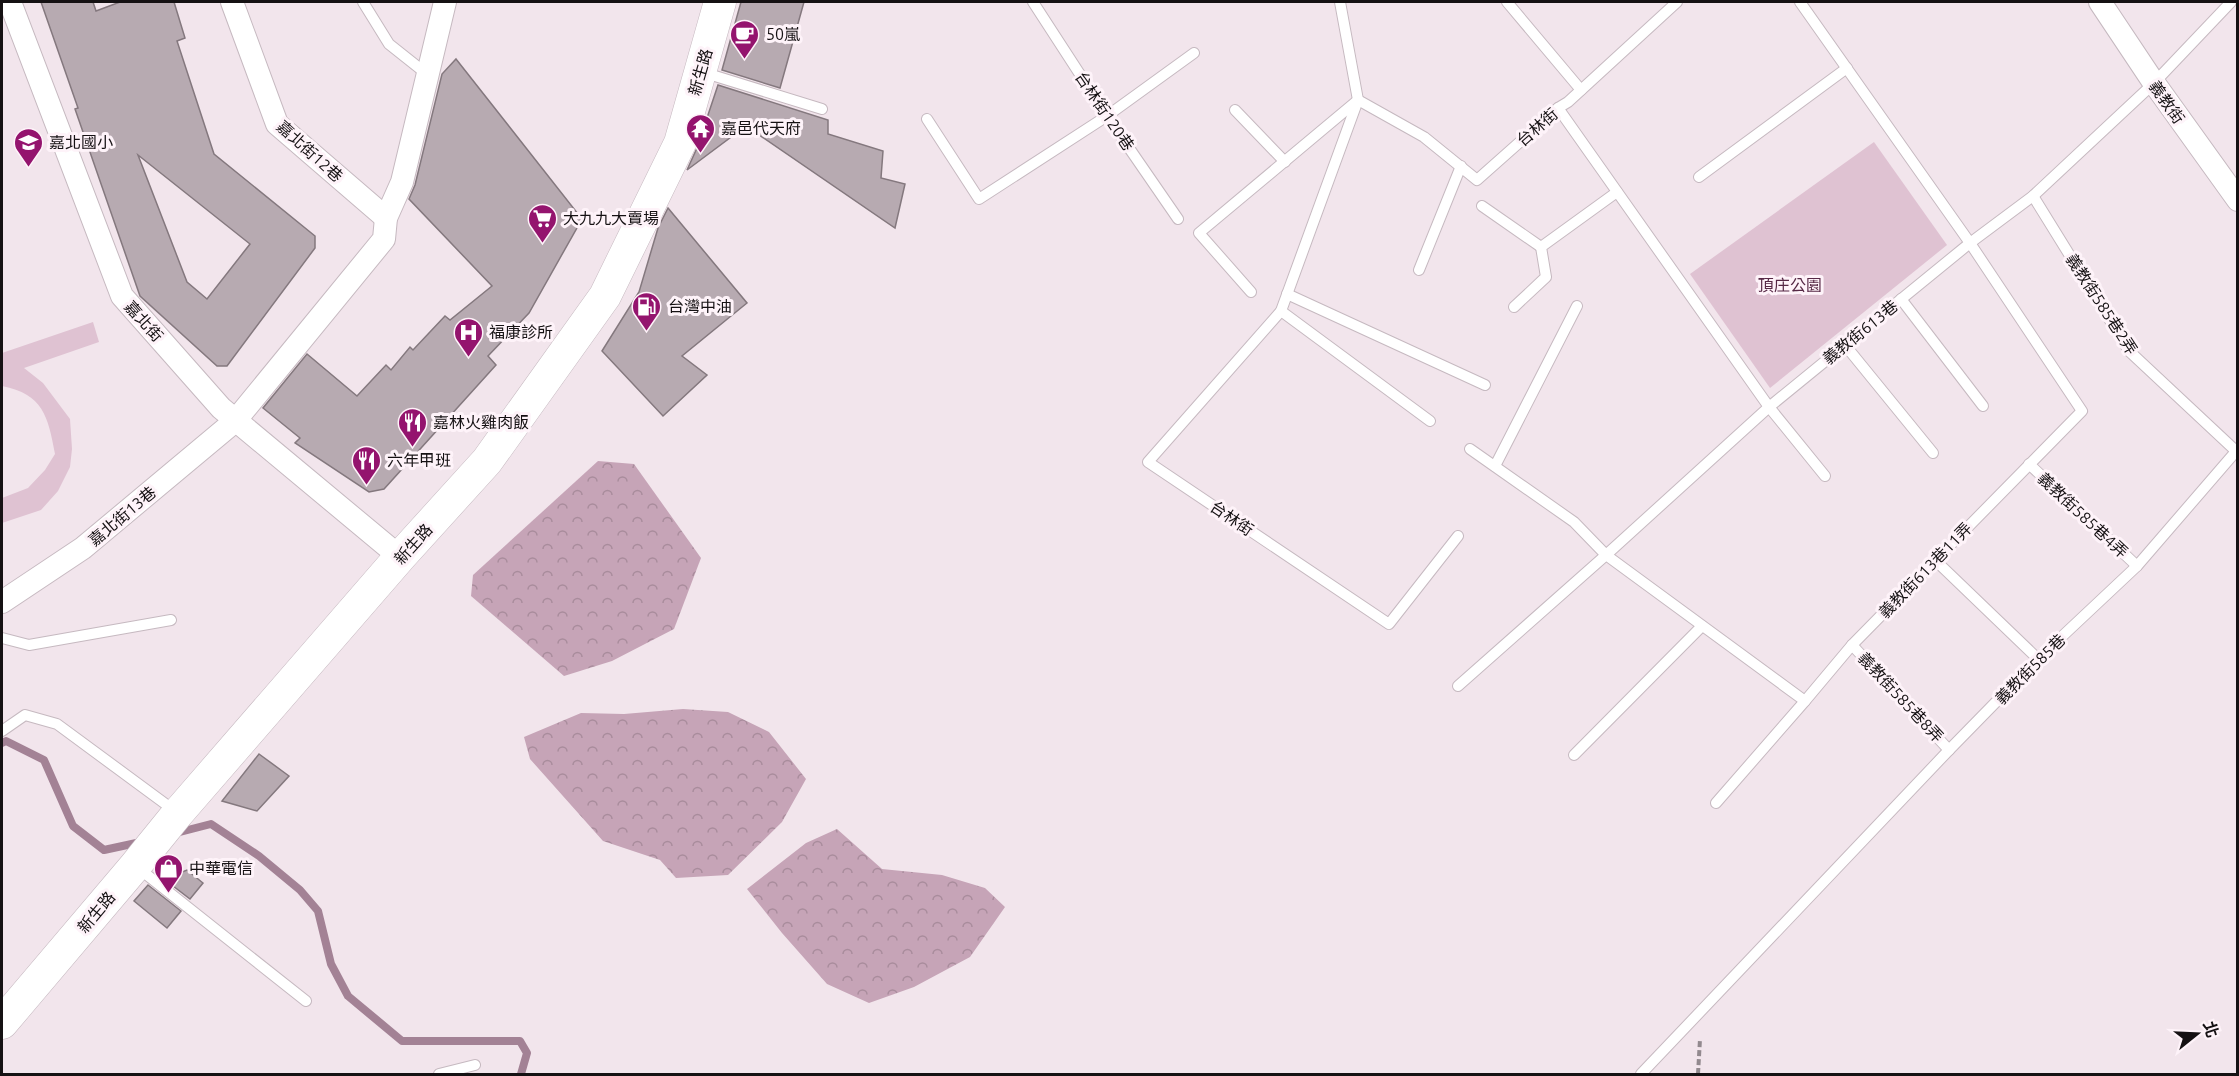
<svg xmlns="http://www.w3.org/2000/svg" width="2239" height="1076" viewBox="0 0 2239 1076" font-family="Ubuntu,'Noto Sans TC',sans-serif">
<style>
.forest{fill:url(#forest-crowns)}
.green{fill:#dfc2d2}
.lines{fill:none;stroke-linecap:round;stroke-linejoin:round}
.stream{stroke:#a38295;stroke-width:8}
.building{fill:#b7aab1;stroke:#84787e;stroke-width:1.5;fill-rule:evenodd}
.lane-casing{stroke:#c6b9c0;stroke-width:12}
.street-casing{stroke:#c6b9c0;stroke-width:24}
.secondary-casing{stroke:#c6b9c0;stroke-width:33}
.path{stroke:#92898e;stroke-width:4;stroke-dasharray:6 3;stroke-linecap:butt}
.lane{stroke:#fff;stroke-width:10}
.street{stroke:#fff;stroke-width:22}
.secondary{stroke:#fff;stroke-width:32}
.labels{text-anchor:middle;stroke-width:6;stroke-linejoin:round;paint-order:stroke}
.poi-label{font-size:16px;fill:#151113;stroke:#fef3f9;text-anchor:start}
.street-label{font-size:16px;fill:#151113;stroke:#fef3f9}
.park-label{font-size:16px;fill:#562845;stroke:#fef3f9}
</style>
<defs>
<pattern id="forest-crowns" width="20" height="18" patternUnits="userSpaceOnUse" patternTransform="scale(1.5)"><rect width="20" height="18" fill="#c6a4b7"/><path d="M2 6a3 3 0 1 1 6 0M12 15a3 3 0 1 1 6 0" fill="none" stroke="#a98c9c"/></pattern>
</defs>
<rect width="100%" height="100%" fill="#f2e5ec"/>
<!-- forest -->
<g class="forest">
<path d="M598,461L634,464L701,558L674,629L612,661L564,676L471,596L473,575Z"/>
<path d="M683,709L728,712L769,732L806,779L782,822L728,875L676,878L660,860L603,841L530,759L524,737L581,713L624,714Z"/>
<path d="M837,829L882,869L942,875L985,888L1005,907L970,957L914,987L869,1003L827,984L782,933L747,889L806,843Z"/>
</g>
<!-- green -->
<g class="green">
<path d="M1874,142L1947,245L1770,388L1690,274Z"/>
<path d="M93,322L99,342L24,368L43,383L70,419L72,449L70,467L58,491L41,510L2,523V498L28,488L45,470L55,454C48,416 43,394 2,386V353Z"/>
</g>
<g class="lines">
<!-- stream -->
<g class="stream">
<path d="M2,743L6,741L44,760L73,826L104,850L141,842"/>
<path d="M176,833L211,824L259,856L300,890L318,911L331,964L348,996L402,1041H520L527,1053L521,1074"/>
</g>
</g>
<!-- building -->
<g class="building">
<path d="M41,2H93L96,11L120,2H174L185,38L177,41L214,154L315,236V248L227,366H217L140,296L75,109L78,108ZM138,155L250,244L207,299L187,282Z"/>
<path d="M741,2H804L780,88L722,70Z"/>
<path d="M456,59L582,219L529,313L488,356L496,365L384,489L369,492L295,443L300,438L263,408L307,354L357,396L386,365L391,370L410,347L413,350L445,316L450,320L492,286L409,199L415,185L442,74Z"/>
<path d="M718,85L828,120V134L883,151L881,178L905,184L895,228L746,126L687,170L697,148Z"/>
<path d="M668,208L747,303L682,356L707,375L663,416L602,351L639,292L658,228Z"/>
<path d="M259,754L289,776L257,811L222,801Z"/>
<path d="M187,870L203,883L190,899L164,879Z"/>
<path d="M148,885L181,911L167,928L134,901Z"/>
</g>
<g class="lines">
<defs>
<g id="lane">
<path d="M363,2L389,44L428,75"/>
<path d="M1033,2L1107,116L1178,219"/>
<path d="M1340,2L1358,100L1281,311L1430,421"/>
<path d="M1507,2L1581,90"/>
<path d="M702,72L822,109"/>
<path d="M1558,108L1769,407L1825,476"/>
<path d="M1235,110L1285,162"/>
<path d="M927,119L979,199L1107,116L1194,53"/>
<path d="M1699,177L1847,68"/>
<path d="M2033,196L2129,351L2236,451"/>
<path d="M1482,206L1541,247"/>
<path d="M1419,270L1461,166"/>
<path d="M1251,292L1199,233L1358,100L1424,137L1477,180L1558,108L1568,102L1677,2"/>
<path d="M1287,294L1485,385"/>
<path d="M1901,299L1983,406"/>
<path d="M1514,307L1546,277L1541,247L1617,192"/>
<path d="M1281,311L1148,462L1389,624L1458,536"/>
<path d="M1845,345L1933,453"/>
<path d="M1470,449L1574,522L1606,555L1769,407L1970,243L2033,196L2154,83L2231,2"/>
<path d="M2029,464L2137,566"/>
<path d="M1495,466L1577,306"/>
<path d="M1935,560L2038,659"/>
<path d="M2,638L29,645L171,620"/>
<path d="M1852,645L1949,750"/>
<path d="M1458,686L1606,555L1805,701L1852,645L2082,411L1970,243L1800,2"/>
<path d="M2,731L25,715L57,724L175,811"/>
<path d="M1574,755L1702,626"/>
<path d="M1716,803L1805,701"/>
<path d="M137,867L306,1001"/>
<path d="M439,1074L475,1065"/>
<path d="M1641,1074L1949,750L2038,659L2137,566L2238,449"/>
</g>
<g id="street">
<path d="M10,2L122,296L221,408L400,557"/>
<path d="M232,2L277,124L386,218"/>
<path d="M2100,2L2154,83L2238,200"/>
<path d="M2,602L83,548L235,421L384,239L386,218L402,182L445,2"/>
</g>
<path id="secondary" d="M2,1023L135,866L178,813L400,557L487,461L605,296L680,143L720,2"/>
</defs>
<!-- lane casing -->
<use href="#lane" class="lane-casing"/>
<!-- street casing -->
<use href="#street" class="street-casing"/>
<!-- secondary casing -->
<use href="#secondary" class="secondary-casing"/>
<!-- path -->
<path class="path" d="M1698,1074L1700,1039"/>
<!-- lane -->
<use href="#lane" class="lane"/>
<!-- street -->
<use href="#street" class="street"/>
<!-- secondary -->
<use href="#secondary" class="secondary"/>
</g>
<!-- icons -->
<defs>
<symbol id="cafe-pin" viewBox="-11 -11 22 30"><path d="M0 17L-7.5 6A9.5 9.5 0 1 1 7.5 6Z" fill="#94146e" stroke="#fef3f9"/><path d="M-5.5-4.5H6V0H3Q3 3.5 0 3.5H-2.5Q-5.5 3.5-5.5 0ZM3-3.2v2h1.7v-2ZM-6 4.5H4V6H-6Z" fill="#fff"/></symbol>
<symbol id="temple-pin" viewBox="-11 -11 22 30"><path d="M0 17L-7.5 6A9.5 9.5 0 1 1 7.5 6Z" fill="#94146e" stroke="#fef3f9"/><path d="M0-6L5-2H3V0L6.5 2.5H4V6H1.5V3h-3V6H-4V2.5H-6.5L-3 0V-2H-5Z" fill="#fff"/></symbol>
<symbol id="school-pin" viewBox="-11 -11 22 30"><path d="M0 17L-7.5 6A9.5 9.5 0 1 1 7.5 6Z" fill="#94146e" stroke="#fef3f9"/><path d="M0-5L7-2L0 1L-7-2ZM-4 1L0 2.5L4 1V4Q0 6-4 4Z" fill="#fff"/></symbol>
<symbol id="supermarket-pin" viewBox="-11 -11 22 30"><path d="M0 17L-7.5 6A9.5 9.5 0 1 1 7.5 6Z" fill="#94146e" stroke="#fef3f9"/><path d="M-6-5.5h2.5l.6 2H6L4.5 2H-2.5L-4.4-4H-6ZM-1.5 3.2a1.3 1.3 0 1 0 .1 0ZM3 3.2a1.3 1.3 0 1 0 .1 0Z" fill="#fff"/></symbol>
<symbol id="fuel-pin" viewBox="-11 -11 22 30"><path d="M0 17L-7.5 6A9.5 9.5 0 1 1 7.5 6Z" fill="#94146e" stroke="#fef3f9"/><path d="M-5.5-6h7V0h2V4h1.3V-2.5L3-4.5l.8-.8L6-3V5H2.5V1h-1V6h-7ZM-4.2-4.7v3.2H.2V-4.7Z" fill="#fff"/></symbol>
<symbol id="hospital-pin" viewBox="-11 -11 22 30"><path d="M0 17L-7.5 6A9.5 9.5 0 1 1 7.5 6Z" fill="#94146e" stroke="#fef3f9"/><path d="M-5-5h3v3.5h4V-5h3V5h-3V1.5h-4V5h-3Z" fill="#fff"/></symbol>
<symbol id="restaurant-pin" viewBox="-11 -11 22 30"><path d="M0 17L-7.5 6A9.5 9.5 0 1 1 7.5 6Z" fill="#94146e" stroke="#fef3f9"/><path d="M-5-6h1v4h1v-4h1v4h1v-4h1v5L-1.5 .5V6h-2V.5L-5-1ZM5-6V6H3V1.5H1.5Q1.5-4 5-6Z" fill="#fff"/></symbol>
<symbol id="shop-pin" viewBox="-11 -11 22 30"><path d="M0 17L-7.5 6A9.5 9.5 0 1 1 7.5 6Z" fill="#94146e" stroke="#fef3f9"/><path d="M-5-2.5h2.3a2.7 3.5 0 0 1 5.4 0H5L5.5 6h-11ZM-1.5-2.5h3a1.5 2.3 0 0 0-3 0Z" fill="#fff"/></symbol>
</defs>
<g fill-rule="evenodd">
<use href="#cafe-pin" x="728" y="18" width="33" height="45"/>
<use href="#temple-pin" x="684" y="112" width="33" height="45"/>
<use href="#school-pin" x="12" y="126" width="33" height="45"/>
<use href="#supermarket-pin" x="526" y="202" width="33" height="45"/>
<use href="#fuel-pin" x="630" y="290" width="33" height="45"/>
<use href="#hospital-pin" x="452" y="316" width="33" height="45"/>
<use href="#restaurant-pin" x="396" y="406" width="33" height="45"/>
<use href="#restaurant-pin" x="350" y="444" width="33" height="45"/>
<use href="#shop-pin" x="152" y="852" width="33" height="45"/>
</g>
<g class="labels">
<!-- poi labels -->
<g class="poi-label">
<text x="766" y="40">50嵐</text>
<text x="721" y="134">嘉邑代天府</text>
<text x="49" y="148">嘉北國小</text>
<text x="563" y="224">大九九大賣場</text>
<text x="668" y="312">台灣中油</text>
<text x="489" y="338">福康診所</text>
<text x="433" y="428">嘉林火雞肉飯</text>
<text x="387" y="466">六年甲班</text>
<text x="189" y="874">中華電信</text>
</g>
<!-- street labels -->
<g class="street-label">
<text transform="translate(700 72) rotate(-74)" y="6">新生路</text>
<text transform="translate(2167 102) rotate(55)" y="6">義教街</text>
<text transform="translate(1105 111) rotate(56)" y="6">台林街120巷</text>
<text transform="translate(1537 127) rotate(-41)" y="6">台林街</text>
<text transform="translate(310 151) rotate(42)" y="6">嘉北街12巷</text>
<text transform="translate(2102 304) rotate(57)" y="6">義教街585巷2弄</text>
<text transform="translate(144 321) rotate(48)" y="6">嘉北街</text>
<text transform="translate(1860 332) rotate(-39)" y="6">義教街613巷</text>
<text transform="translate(2083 515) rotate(43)" y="6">義教街585巷4弄</text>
<text transform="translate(122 516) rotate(-40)" y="6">嘉北街13巷</text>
<text transform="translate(1232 518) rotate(34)" y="6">台林街</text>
<text transform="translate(413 544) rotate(-48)" y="6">新生路</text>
<text transform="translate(1925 570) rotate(-46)" y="6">義教街613巷11弄</text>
<text transform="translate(2030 669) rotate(-45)" y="6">義教街585巷</text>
<text transform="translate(1901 697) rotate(47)" y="6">義教街585巷8弄</text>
<text transform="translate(96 912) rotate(-50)" y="6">新生路</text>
</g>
<!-- park labels -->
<g class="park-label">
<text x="1790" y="291">頂庄公園</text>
</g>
</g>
<!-- border -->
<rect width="2239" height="1076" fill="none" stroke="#151113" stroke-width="6"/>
<!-- north arrow -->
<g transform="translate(2197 1034) rotate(72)" stroke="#fef3f9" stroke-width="4.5" paint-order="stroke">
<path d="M0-4.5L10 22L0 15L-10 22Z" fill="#151113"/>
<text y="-9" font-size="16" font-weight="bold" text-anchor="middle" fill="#151113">北</text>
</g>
</svg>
